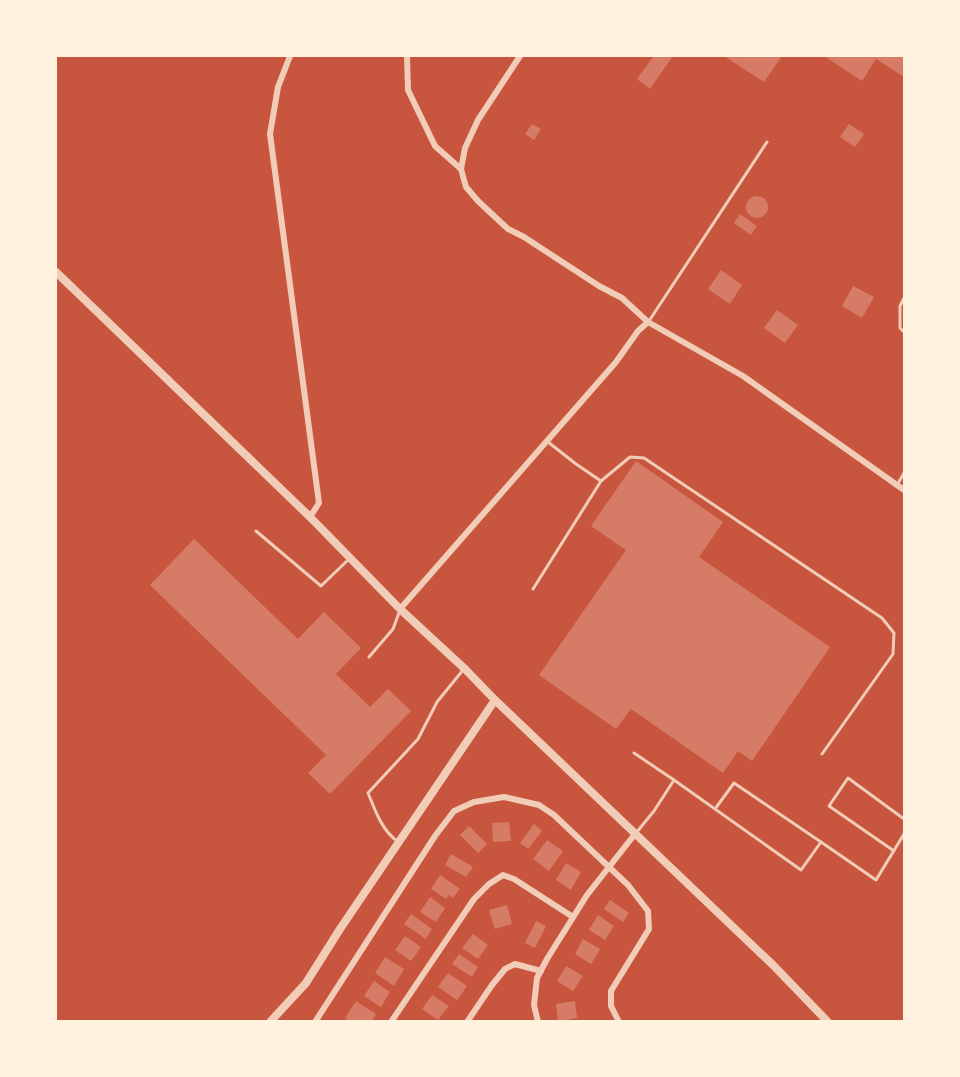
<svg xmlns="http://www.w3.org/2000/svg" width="960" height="1077" viewBox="0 0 960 1077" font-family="'Alegreya Sans',sans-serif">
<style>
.building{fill:#d67c66}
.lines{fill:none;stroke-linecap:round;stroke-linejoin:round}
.service{stroke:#f1ccb7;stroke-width:3}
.minor{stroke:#f1ccb7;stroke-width:6}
.tertiary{stroke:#f1ccb7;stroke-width:8}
</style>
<rect width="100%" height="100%" fill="#c8553d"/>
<!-- building -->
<g class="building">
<path d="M654,56H673L650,89L637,79Z"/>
<path d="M724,56H782L764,82Z"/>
<path d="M824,56H904V77L876,59L862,81Z"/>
<path d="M532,124L541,129L534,140L525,134Z"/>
<path d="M849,124L864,134L855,147L840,137Z"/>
<circle cx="757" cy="207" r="11"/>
<path d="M740,214L757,226L751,235L734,223Z"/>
<path d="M721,270L742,285L730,304L708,289Z"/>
<path d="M853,286L874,297L862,318L842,306Z"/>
<path d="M777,310L798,325L785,343L764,328Z"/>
<path d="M636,461L723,522L699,557L830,647L752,761L738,751L723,773L631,709L616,729L539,675L626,550L591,526Z"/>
<path d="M194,539L298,639L324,612L361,648L336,674L370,707L388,689L411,711L330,794L308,773L326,755L150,585Z"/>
<path d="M509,822L511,841L493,842L492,823Z"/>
<path d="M534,824L542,831L528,849L520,843Z"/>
<path d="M469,826L487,844L478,853L460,835Z"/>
<path d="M547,840L563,851L549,871L533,859Z"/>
<path d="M451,854L473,867L466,877L445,865Z"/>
<path d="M566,863L581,872L571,890L556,880Z"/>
<path d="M440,875L460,889L453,898L449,895L446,899L431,889Z"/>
<path d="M430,897L445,908L436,922L420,912Z"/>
<path d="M610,900L629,913L623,922L604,909Z"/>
<path d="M507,905L512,924L495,929L489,910Z"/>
<path d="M411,914L432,929L426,939L404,924Z"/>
<path d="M598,915L614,926L605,940L589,930Z"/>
<path d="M536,921L546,926L535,948L525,943Z"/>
<path d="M473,934L488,945L478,959L462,948Z"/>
<path d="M405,936L421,947L411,961L395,950Z"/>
<path d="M583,939L600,949L591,964L575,954Z"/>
<path d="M459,954L478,967L472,977L452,964Z"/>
<path d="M385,957L404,969L394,986L375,973Z"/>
<path d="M566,966L583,976L573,991L557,981Z"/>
<path d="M448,973L467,986L457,1000L438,987Z"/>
<path d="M374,981L390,992L381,1007L364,996Z"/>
<path d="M432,995L449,1006L438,1020L422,1009Z"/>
<path d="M356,1001L376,1014L371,1022H351L345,1018Z"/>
<path d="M575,1001L577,1018L558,1021L556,1004Z"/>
</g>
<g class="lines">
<!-- service -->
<g class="service">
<path d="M904,298L900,306V328L904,332"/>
<path d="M649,321L767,142"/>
<path d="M548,442L576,464L601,481L630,457L644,458L882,618L894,633L893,654L822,754"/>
<path d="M897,485L904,473"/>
<path d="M256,531L321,586L349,559"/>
<path d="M533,589L601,481"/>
<path d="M369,657L393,629L400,610"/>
<path d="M634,753L674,780L654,811L636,833"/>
<path d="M674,780L801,870L821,842L876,880L904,834"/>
<path d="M715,809L734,783L821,842"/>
<path d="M398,842C381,829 376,812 368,793L418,739L437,702L463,670"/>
<path d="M894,851L829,806L848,778L904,819"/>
</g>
<!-- minor -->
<g class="minor">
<path d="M290,56L278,87L270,134L319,503L310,517"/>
<path d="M407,56L408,90L435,146L461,169"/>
<path d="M648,322L743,376L904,490"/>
<path d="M400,609L616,362L638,331L648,322L622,298L599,286L524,237L508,229L478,201L466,187L461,169L465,148L478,120L520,56"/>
<path d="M315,1022L435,836L454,811L474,802L504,797L539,805L554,815L628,885L648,911L649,929L611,991V1006L619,1022"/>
<path d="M391,1022L474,899L489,884L503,875L514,879L573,917"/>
<path d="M467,1022L492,985L505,969L515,964L541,971"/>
<path d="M538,1022L534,1005L537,978L547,959L587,895L635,834"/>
</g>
<!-- tertiary -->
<g class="tertiary">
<path d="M56,272L310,517L400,609L465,669L495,700L773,965L828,1022"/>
<path d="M270,1022L306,983L340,929L495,700"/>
</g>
</g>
<!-- border -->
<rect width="960" height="1077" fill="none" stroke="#fff3e0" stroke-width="114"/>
</svg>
